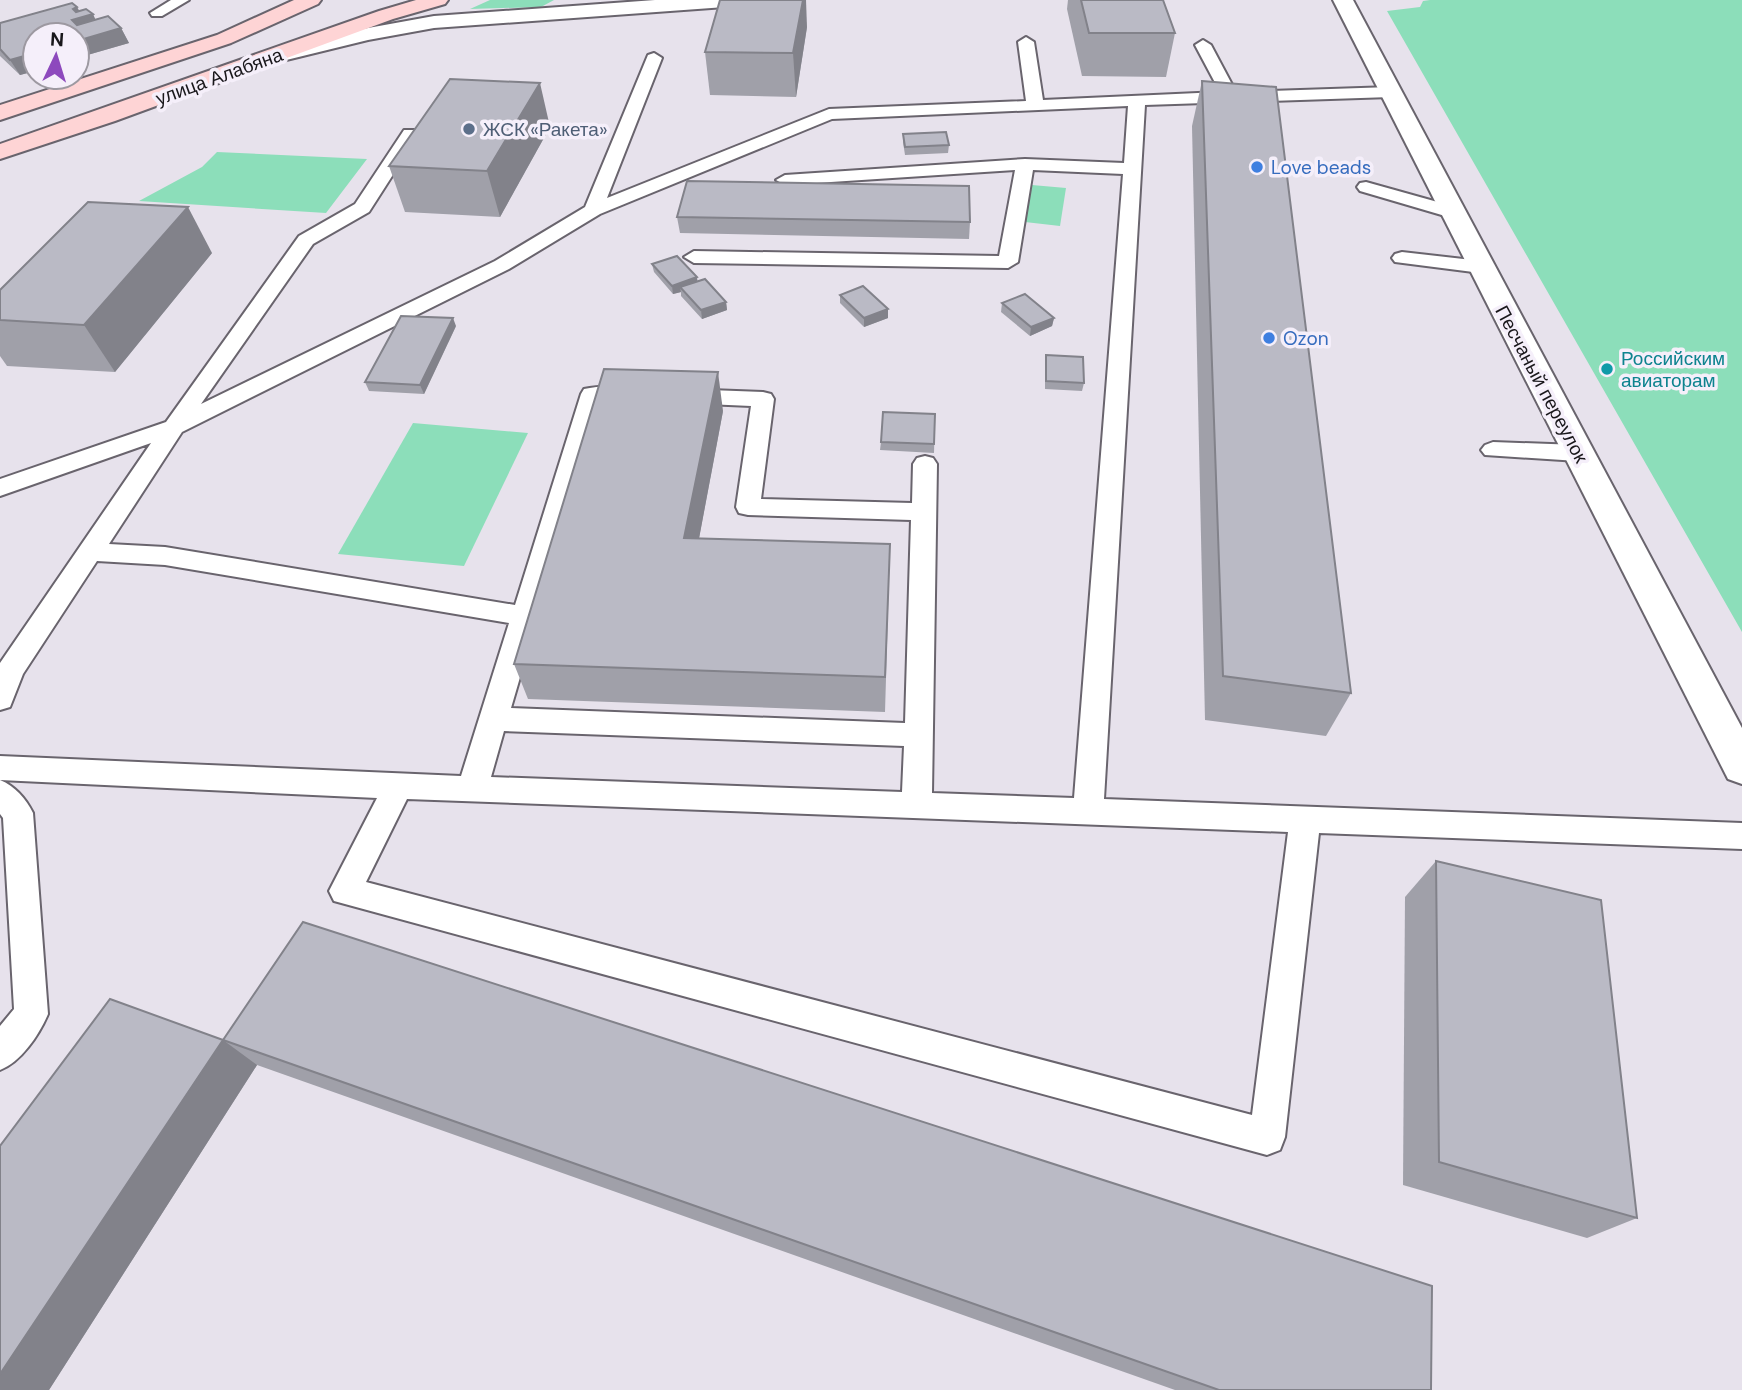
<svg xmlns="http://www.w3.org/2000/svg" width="1742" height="1390" viewBox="0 0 1742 1390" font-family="'DM Sans',sans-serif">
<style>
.green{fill:#8cdeba}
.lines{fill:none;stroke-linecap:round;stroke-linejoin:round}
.service-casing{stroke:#69646d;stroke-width:4}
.tertiary-casing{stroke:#69646d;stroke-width:4}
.secondary-casing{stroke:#69646d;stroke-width:4}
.service{fill:#fff;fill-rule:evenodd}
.tertiary{fill:#fff;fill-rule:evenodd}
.secondary{fill:#fed4d5;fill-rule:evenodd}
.wall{fill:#a0a0a9}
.shaded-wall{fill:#82828a}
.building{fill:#babac5;stroke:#82828a;stroke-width:2}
.service-dot{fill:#5c6f8a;stroke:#f5effa;stroke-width:2.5}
.shop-dot{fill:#3f7fe0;stroke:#f5effa;stroke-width:2.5}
.culture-dot{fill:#0f9aa8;stroke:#f5effa;stroke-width:2.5}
.labels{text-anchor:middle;stroke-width:7;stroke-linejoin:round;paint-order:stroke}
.far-street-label{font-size:19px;fill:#19171b;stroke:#f5effa}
.far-service-label{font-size:19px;fill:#4e5e75;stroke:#f5effa;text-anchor:start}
.far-shop-label{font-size:19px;fill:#366cbe;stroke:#f5effa;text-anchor:start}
.far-culture-label{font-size:19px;fill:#0d838f;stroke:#f5effa;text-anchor:start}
</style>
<rect width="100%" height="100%" fill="#e7e2ec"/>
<!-- green -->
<g class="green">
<path d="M490,0H554L541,7L470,9Z"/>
<path d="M1430,0H1742V632L1387,11L1420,7L1423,1Z"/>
<path d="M217,152L367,159L326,213L139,201L202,167Z"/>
<path d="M1032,185L1066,188L1060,226L1025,222Z"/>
<path d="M413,423L528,433L464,566L338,554Z"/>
</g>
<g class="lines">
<defs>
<g id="service">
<path d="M171,0H189L162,16H152L150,13Z"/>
<path d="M1026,37L1034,42L1043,100L1220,92L1195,45L1203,40L1211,45L1236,92L1391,87L1399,92L1391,97L1145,105L1104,799L1742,823V849L1319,833L1285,1137L1280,1150L1267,1155L334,901L329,891L377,798L0,780C15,786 26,799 33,813L48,1014C39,1035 21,1062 0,1070V1026L14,1009L3,818L0,814V756L461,776L509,623L165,565L97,561L23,674L10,707L0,710V663L151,443L0,496V479L166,422L299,236L355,204L404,130H416L419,134L369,212L313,244L201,404L495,261L585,207L648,55L654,53L662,58L607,198L829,109L1026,101L1018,42ZM1128,106L1124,163L1025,159L785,175L776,180L785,185L1015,170L999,256L694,251L684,257L694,263L1008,268L1018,262L1033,170L1123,174L1074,798L932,793L937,464L933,458L925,456L917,458L913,464L912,503L761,499L774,399L771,394L763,392L683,389L675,391L672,396L675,401L683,403L751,406L736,507L739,513L748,515L911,520L905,723L511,708L601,401L644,400L647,395L644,390C627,386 601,385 584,389L581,394L515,605L165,547L109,544L182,432L509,269L600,214L832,119ZM504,731L904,746L902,792L491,777ZM407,799L1288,832L1252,1115L366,882Z"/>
<path d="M1366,182L1459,208L1461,212L1452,218L1360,191L1357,187L1360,183Z"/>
<path d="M1402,252L1481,261L1488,263L1491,267L1488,271L1481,273L1395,262L1392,258L1395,254Z"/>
<path d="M1493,442L1578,445L1586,448L1590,453L1586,458L1578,461L1485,455L1481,450L1485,445Z"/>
</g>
<g id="tertiary">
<path d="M655,0H749L746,4L739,6L434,28L368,40L270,64L262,63L259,58L262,53L368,28L434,16Z"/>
<path d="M1333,0H1353L1742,728V784L1728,779Z"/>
</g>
<g id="secondary">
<path d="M294,0H321L318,4L231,43L0,120V105L217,35Z"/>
<path d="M416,0H448L445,4L393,19L115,121L0,159V144L379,11Z"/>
</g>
</defs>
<!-- service casing -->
<use href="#service" class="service-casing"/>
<!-- tertiary casing -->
<use href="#tertiary" class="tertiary-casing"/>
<!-- secondary casing -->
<use href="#secondary" class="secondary-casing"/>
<!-- service -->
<use href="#service" class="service"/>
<!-- tertiary -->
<use href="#tertiary" class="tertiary"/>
<!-- secondary -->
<use href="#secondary" class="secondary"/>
</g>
<!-- wall -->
<g class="wall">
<path d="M1068,0H1163L1175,33L1166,77L1082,76L1067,9Z"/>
<path d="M79,11L93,14L95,20L121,28L129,43L77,58V35H35V71L20,75L0,56V23Z"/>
<path d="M807,27L796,97L710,95L705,52Z"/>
<path d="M1202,81L1351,693L1326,736L1205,720L1192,126Z"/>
<path d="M550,127L500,217L405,212L389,166Z"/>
<path d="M903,134L949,145L948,153L905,155L903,142Z"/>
<path d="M677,217L970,222L969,239L680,233Z"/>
<path d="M212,253L115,372L7,366L0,356V290Z"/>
<path d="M652,264L697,277V282L726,302L727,310L702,319L681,296V292L673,294L654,272Z"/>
<path d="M840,295L888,318L864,327L840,303Z"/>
<path d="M1002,303L1054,318L1052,326L1030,336L1001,312Z"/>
<path d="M456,326L424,394L369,391L365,382Z"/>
<path d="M1046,355L1084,383L1082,391L1045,389V363Z"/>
<path d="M723,411L699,538L890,544L885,712L528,699L514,664Z"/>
<path d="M935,414L934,453L880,450L881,442Z"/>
<path d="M1436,861L1637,1218L1587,1238L1403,1185L1405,897Z"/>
<path d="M223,1040L1431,1390H1175L257,1065L49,1390H0Z"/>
</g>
<!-- shaded-wall -->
<g class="shaded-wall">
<path d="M803,0H806L807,27L796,97L793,53Z"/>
<path d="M77,7L83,17L93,14L100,30L80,35L72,20L73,9Z"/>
<path d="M121,28L129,43L77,58V41Z"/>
<path d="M35,53V71L20,75L10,60Z"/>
<path d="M540,83L550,127L500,217L487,171Z"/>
<path d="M188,207L212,253L115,372L84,325Z"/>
<path d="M697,277L698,286L680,287L681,292L673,294L672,286Z"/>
<path d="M726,302L727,310L702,319L701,310Z"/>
<path d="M888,309V318L864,327V318Z"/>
<path d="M453,318L456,326L424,394L420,385Z"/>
<path d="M1054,318L1052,326L1030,336L1031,327Z"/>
<path d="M718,372L723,411L692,576L684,538Z"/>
<path d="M223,1040L257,1065L49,1390H0V1374Z"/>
</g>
<!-- building -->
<g class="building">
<path d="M720,0H803L793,53L705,52Z"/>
<path d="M1081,0H1163L1175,33H1089Z"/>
<path d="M72,3L77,7L73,9L76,12L86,9L93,14L72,20L77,25L108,16L121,28L77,41V35H35V53L10,60L0,49V23Z"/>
<path d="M450,79L540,83L487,171L389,166Z"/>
<path d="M1202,81L1276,87L1351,693L1223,676Z"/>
<path d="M946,132L949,145L905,147L903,134Z"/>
<path d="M687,181L969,186L970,222L677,217Z"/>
<path d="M88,202L188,207L84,325L0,320V290Z"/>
<path d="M677,256L697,277L672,286L652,264Z"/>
<path d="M705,279L726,302L701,310L680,287Z"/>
<path d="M863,286L888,309L864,318L840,295Z"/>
<path d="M1025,294L1054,318L1031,327L1002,303Z"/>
<path d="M401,316L453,318L420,385L365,382Z"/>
<path d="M1046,355L1083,357L1084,383L1046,381Z"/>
<path d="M604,369L718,372L684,538L890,544L885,677L514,664Z"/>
<path d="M883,412L935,414L934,444L881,442Z"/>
<path d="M1436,861L1601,900L1637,1218L1439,1162Z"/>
<path d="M303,922L1432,1286L1431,1390H1219L223,1040L0,1374V1146L110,999L223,1040Z"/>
</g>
<!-- markers -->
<circle class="service-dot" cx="469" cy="129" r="7"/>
<g class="shop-dot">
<circle cx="1257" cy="167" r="7"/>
<circle cx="1269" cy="338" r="7"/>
</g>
<circle class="culture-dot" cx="1607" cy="369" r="7"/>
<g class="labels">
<!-- far-street labels -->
<g class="far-street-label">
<text transform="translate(219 76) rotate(-20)" y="7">улица Алабяна</text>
<text transform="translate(1542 384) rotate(62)" y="7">Песчаный переулок</text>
</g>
<!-- far-service labels -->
<g class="far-service-label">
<text x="483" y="136">ЖСК «Ракета»</text>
</g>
<!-- far-shop labels -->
<g class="far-shop-label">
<text x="1271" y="174">Love beads</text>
<text x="1283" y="345">Ozon</text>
</g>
<!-- far-culture labels -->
<g class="far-culture-label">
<text x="1621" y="365">Российским<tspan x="1621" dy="22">авиаторам</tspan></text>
</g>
</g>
<!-- north arrow -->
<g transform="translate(56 56) rotate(4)"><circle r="33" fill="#f5effa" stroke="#9d99a1" stroke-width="2"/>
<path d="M0-5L12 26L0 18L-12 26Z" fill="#8d49bd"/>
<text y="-10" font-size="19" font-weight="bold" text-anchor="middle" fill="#19171b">N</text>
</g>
</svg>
